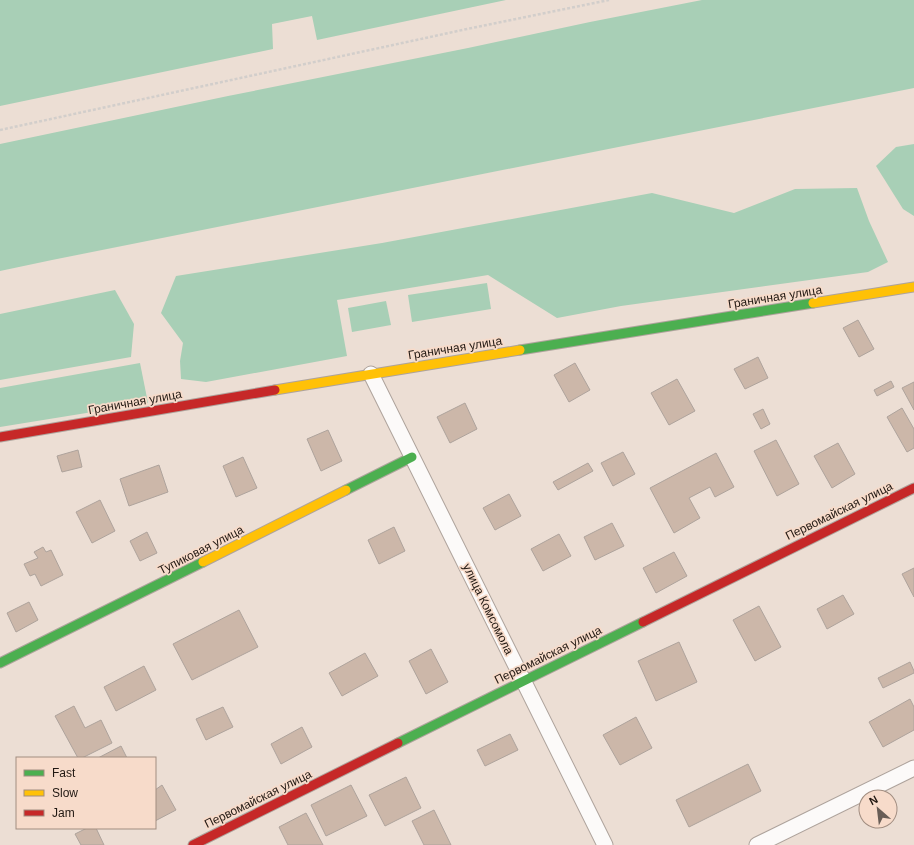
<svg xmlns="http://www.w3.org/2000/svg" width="914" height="845" viewBox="0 0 914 845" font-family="Helvetica,sans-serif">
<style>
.green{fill:#a8cfb6}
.building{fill:#ccb7a9;stroke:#aea39c}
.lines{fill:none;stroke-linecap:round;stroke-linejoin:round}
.street-casing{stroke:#aea39c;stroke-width:17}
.fast-casing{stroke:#aea39c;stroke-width:11}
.slow-casing{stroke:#aea39c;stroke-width:11}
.jam-casing{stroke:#aea39c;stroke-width:11}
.path{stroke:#d2cecb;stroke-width:2.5;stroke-dasharray:3 2;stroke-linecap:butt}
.street{stroke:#fcfaf9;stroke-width:15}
.fast{stroke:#4caf50;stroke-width:9}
.slow{stroke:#ffc107;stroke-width:9}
.jam{stroke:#c62828;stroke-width:9}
.labels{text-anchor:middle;stroke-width:3.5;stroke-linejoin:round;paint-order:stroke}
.street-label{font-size:12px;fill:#211812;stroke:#f7dbca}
</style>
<rect width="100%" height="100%" fill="#ecded4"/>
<!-- green -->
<g class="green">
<path d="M0,0H506L317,40L312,16L272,24L273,49L0,106Z"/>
<path d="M702,0H914V88L52,260L0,271V144L228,96L468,48L590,22Z"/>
<path d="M914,144V216L903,209L876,166L896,147Z"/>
<path d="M857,188L869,221L888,262L868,272L621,306L557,318L488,275L337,300L347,356L206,382L181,379L180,361L183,343L161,313L176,276L382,243L652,193L734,213L795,189Z"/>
<path d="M487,283L491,309L412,322L408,295Z"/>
<path d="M115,290L134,324L131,357L0,380V314Z"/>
<path d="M386,301L391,325L352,332L348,308Z"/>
<path d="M140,363L148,403L0,427V388Z"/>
</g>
<!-- building -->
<g class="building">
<path d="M858,320L874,349L859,357L843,328Z"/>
<path d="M758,357L768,378L745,389L734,369Z"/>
<path d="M575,363L590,390L569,402L554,375Z"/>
<path d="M677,379L695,411L669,425L651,393Z"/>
<path d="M891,381L894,387L877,396L874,390Z"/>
<path d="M914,382V410L902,388Z"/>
<path d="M465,403L477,429L450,443L437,417Z"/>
<path d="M902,408L914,429V448L907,452L887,417Z"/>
<path d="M763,409L770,424L761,429L753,414Z"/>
<path d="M328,430L342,461L321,471L307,439Z"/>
<path d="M776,440L799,484L777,496L754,451Z"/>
<path d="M838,443L855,474L832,488L814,456Z"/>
<path d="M78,450L82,467L62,472L57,456Z"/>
<path d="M623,452L635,474L613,486L601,463Z"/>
<path d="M716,453L734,487L715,497L710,487L689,498L700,518L674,533L650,488Z"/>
<path d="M243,457L257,488L236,497L223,466Z"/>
<path d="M588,463L593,471L558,490L553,482Z"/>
<path d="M159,465L168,492L129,506L120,479Z"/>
<path d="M509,494L521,516L495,530L483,508Z"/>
<path d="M100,500L115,531L92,543L76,512Z"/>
<path d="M612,523L624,546L595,560L584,537Z"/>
<path d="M394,527L405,551L379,564L368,540Z"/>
<path d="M147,532L157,553L140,561L130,541Z"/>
<path d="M559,534L571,556L543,571L531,549Z"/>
<path d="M43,547L46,552L51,550L63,575L41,586L35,574L30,576L24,564L38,558L34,552Z"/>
<path d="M674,552L687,576L656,593L643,568Z"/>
<path d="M914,568V597L902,574Z"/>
<path d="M843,595L854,614L827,629L817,609Z"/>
<path d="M29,602L38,620L16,632L7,613Z"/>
<path d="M759,606L781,647L755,661L733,620Z"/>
<path d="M239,610L258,647L192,680L173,644Z"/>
<path d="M679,642L697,682L656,701L638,661Z"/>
<path d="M431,649L448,682L426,694L409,661Z"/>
<path d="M365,653L378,676L342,696L329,673Z"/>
<path d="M910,662L914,671V673L883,688L878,678Z"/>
<path d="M144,666L156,690L116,711L104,687Z"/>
<path d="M910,699L914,707V730L883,747L869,722Z"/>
<path d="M74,706L85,728L101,720L112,743L82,758H78L55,716Z"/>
<path d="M223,707L233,727L206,740L196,719Z"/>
<path d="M636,717L652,748L620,765L603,735Z"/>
<path d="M302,727L312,747L281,764L271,744Z"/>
<path d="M510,734L518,750L485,766L477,750Z"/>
<path d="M121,746L127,758H98Z"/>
<path d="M748,764L761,791L689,827L676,800Z"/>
<path d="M406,777L421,808L385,826L369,795Z"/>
<path d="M162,785L176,810L155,821V790Z"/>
<path d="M351,785L367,816L326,836L311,805Z"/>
<path d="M434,810L451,845H424L412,821Z"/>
<path d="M306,813L323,845H288L279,827Z"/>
<path d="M87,828H96L104,845H81L75,834Z"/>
</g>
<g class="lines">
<defs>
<g id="street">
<path d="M371,374L605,845"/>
<path d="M757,845L914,768"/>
</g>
<g id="fast">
<path d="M520,350L813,303"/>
<path d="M346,490L412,457"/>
<path d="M0,663L203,562"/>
<path d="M398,743L643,622"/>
</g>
<g id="slow">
<path d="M813,303L914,287"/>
<path d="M275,390L520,350"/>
<path d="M203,562L346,490"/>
</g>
<g id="jam">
<path d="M0,437L275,390"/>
<path d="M643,622L914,488"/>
<path d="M193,845L398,743"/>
</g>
</defs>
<!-- street casing -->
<use href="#street" class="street-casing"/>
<!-- fast casing -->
<use href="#fast" class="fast-casing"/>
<!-- slow casing -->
<use href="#slow" class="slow-casing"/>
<!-- jam casing -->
<use href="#jam" class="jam-casing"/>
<!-- path -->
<path class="path" d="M0,130L467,29L609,0"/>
<!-- street -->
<use href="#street" class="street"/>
<!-- fast -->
<use href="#fast" class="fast"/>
<!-- slow -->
<use href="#slow" class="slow"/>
<!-- jam -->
<use href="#jam" class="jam"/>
</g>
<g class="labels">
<!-- street labels -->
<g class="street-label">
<text transform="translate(775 297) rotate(-9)" y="4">Граничная улица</text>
<text transform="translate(455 348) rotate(-9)" y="4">Граничная улица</text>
<text transform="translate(135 402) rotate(-10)" y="4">Граничная улица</text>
<text transform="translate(839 511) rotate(-26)" y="4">Первомайская улица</text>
<text transform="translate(201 550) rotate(-27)" y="4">Тупиковая улица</text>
<text transform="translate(488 609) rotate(64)" y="4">улица Комсомола</text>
<text transform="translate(548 655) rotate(-26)" y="4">Первомайская улица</text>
<text transform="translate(258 799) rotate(-26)" y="4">Первомайская улица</text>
</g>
</g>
<!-- legend -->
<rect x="16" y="757" width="140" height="72" fill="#f7dbca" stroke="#a18d80"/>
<rect x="24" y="770" width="20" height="6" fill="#4caf50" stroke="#a18d80"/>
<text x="52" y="777" font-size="12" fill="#211812">Fast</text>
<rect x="24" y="790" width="20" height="6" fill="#ffc107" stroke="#a18d80"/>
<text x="52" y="797" font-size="12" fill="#211812">Slow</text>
<rect x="24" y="810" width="20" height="6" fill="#c62828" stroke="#a18d80"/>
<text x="52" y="817" font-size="12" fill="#211812">Jam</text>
<!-- north arrow -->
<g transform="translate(878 809) rotate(332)"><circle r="19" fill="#f7dbca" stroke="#a18d80"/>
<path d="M0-3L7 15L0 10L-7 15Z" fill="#685d56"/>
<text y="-6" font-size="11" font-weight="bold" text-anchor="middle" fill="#211812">N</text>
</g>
</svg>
